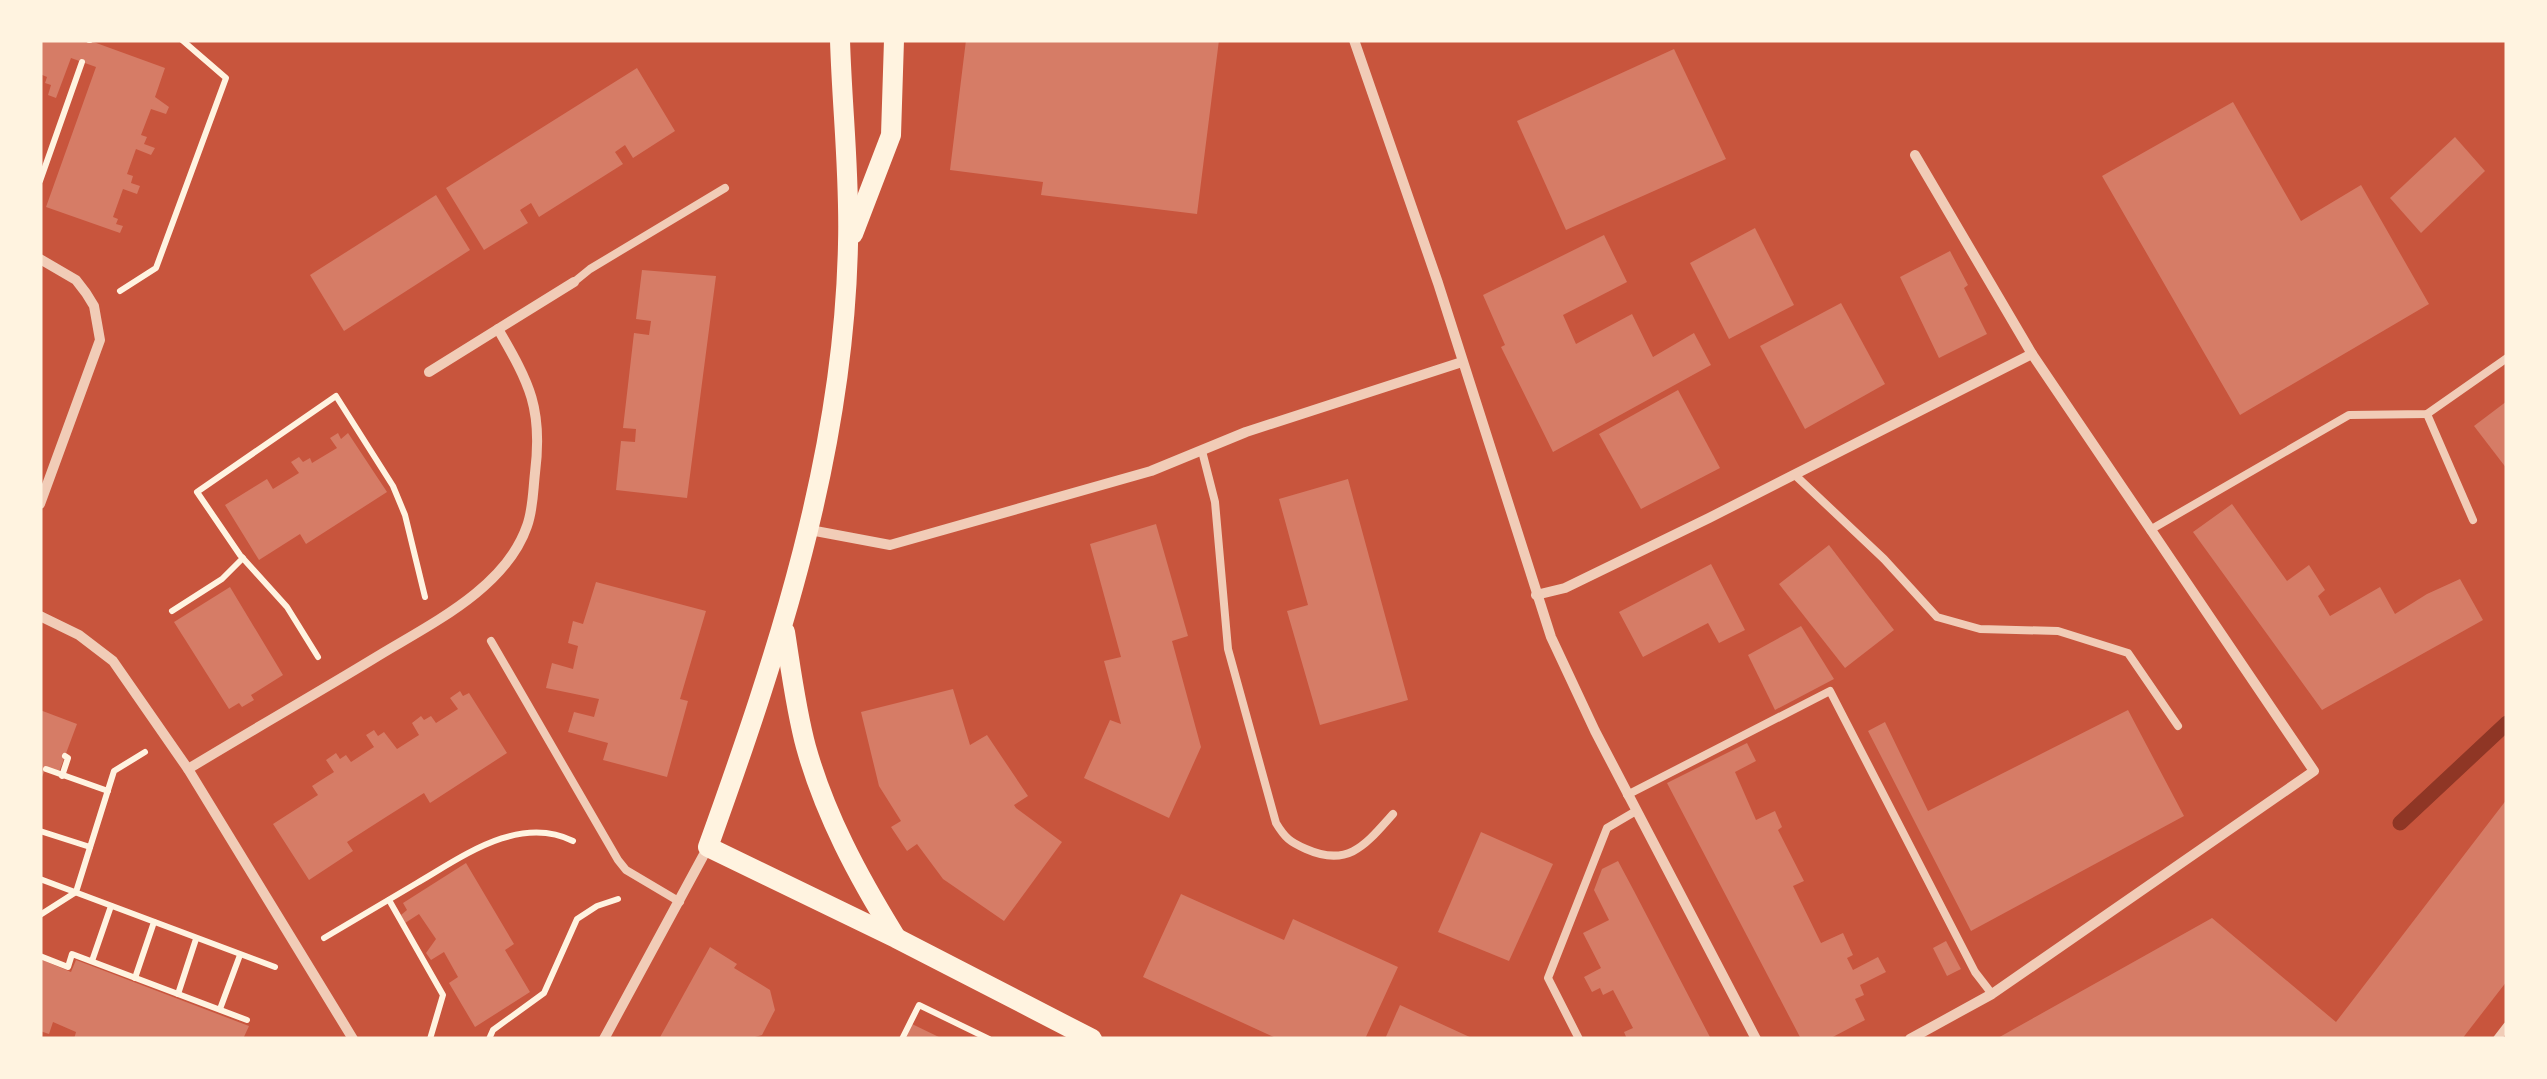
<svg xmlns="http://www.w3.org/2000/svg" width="2547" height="1079" viewBox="0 0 2547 1079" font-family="'Roboto Serif',serif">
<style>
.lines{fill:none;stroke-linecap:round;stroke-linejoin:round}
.stream{stroke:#8f3625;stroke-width:15}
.building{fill:#d67c66}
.path{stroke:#fff3e0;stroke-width:6}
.service{stroke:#f1ccb7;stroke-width:8}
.minor{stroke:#f1ccb7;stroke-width:10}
.secondary{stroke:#fff3e0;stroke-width:20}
</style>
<rect width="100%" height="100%" fill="#c8553d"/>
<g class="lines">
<!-- stream -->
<path class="stream" d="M2400,823L2507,723"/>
</g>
<!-- building -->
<g class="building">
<path d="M40,40H88L165,68L155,97L169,107L166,114L151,109L141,135L147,137L144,144L155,148L151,155L136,149L127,174L133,176L131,183L140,186L137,194L123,189L113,217L118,219L116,224L123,226L120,233L46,207L96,67L71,58L56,98L48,95L51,85L45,83L47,77L40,74Z"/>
<path d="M966,40H1219L1197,214L1041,195L1043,182L950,170Z"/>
<path d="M1674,49L1726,159L1566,230L1517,121Z"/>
<path d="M637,68L675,131L633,158L625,145L615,152L623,164L539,217L531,203L520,210L528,223L484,250L446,188Z"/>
<path d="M2233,102L2301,221L2361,185L2429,304L2240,415L2102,176Z"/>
<path d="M2455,137L2485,171L2421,233L2390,198Z"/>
<path d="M436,195L470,250L344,331L310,275Z"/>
<path d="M1755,228L1794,305L1729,339L1690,263Z"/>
<path d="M1604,235L1627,282L1563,315L1576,344L1632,314L1653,357L1694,333L1711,365L1553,452L1501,347L1505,345L1483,295Z"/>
<path d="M1950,251L1968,285L1964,288L1987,334L1939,358L1900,277Z"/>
<path d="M642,270L716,276L687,498L616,490L621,441L635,442L636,429L623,428L634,333L649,335L651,321L636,319Z"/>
<path d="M1841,303L1885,384L1805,429L1760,346Z"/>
<path d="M1678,390L1720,468L1641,509L1599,434Z"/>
<path d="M2507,401V469L2474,426Z"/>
<path d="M338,433L341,439L348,433L387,492L306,544L300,534L259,560L225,505L267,479L273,489L299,473L291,462L299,457L303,462L310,458L312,463L337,448L330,438Z"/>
<path d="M1348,479L1408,700L1320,725L1287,611L1308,605L1279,499Z"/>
<path d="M2232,504L2287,581L2309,565L2325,590L2318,596L2330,616L2380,587L2395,614L2427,594L2460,579L2483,620L2322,710L2193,532Z"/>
<path d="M1156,524L1188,636L1172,641L1201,747L1169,818L1084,778L1110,720L1121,724L1104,661L1121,657L1090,544Z"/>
<path d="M1829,545L1894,630L1845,668L1779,584Z"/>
<path d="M1711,564L1745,630L1719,643L1708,623L1643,657L1619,612Z"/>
<path d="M596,582L706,611L680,699L688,701L667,777L603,760L608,743L568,732L574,712L594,717L599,699L546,688L552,663L573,669L578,646L568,643L573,621L583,624Z"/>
<path d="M230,587L283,675L251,695L254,700L242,707L239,703L229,709L174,622Z"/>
<path d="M1801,626L1834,679L1775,710L1748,655Z"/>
<path d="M953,689L970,745L987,735L1028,796L1014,805L1016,808L1062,842L1004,921L943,879L917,844L907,851L891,827L901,821L879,786L861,712Z"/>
<path d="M460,691L463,696L469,693L507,753L430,803L424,793L386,817L347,842L353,851L309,880L273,824L318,795L312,786L334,772L326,760L336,753L340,759L346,755L351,762L374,747L366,735L374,730L378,736L384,732L397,749L419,735L412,723L421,716L424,720L431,716L436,723L458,709L450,698Z"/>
<path d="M40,710L77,724L59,772L46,767L40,782Z"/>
<path d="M2128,710L2184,816L1971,931L1868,731L1885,722L1928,811Z"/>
<path d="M1747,743L1756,761L1735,772L1756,820L1775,811L1782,827L1778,830L1804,881L1793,886L1821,943L1843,933L1853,955L1847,958L1853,970L1878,957L1886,972L1860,985L1864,995L1855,999L1865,1020L1829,1039H1801L1667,783Z"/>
<path d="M2507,799V981L2462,1039H1996L2212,918L2336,1022Z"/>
<path d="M1481,832L1553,864L1509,961L1438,932Z"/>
<path d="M1618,861L1634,891L1711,1039H1627L1624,1032L1633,1028L1613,990L1603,995L1600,988L1592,992L1584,977L1601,968L1583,933L1609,920L1594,890L1602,869Z"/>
<path d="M466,863L514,944L505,950L530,992L475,1027L449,983L458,977L444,952L431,960L426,953L436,939L419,914L405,923L401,915L407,910L403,903Z"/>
<path d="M1181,894L1284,940L1293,919L1398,967L1365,1039H1278L1143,977Z"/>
<path d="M1946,941L1961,969L1947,976L1933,948Z"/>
<path d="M710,947L737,964L734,968L770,990L775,1010L762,1035L748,1039H659Z"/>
<path d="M40,959L71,972L76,960L249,1026L243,1039H74L76,1032L53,1022L49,1034L40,1031Z"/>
<path d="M1400,1005L1474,1039H1385Z"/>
<path d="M912,1024L943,1039H904Z"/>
</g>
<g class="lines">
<!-- path -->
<g class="path">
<path d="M89,40H90"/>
<path d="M40,181L82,62"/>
<path d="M120,291L156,268L226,78L182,40"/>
<path d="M172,611L222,579L243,558"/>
<path d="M318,657L287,607L240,555L197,492L336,396L393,486L405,515L425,597"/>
<path d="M46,769L108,791"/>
<path d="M62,776L68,758L65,756"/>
<path d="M40,831L90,847"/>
<path d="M40,879L275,967"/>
<path d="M389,900L443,995L430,1039"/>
<path d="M40,915L76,892L114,771L145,752"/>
<path d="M324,938C355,920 386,901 417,883C462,857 519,814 573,841"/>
<path d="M40,956L68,967L72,954L247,1020"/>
<path d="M92,961L111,906"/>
<path d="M135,978L154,922"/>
<path d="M178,994L196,939"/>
<path d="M220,1009L240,955"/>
<path d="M489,1039L493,1030L544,993L577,919L597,906L618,899"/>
<path d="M902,1039L919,1005L989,1039"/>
</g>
<!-- service -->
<g class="service">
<path d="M574,282L590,269L725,188"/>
<path d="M2427,414L2473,520"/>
<path d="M1202,451L1215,502L1228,649L1276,823C1285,838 1290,842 1306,849C1349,868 1366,844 1393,814"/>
<path d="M1796,476L1884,559L1937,617L1980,629L2058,631L2128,653L2178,726"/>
<path d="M2150,530L2349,415L2427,414L2507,358"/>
<path d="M491,641L618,860L626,870L680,902"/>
<path d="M1627,795L1830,691L1975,972L1992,994"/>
<path d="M1579,1039L1548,978L1607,828L1636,811"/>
<path d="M2497,1039L2507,1026"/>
</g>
<!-- minor -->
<g class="minor">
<path d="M1354,40L1438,283L1551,637L1595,731L1756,1039"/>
<path d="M40,259L76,280L86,293L94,306L100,340L40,504"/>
<path d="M429,372L574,282"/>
<path d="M810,530L890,545L1151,471L1246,432L1462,362"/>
<path d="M1536,595L1565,588L1709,518L2032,354"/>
<path d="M40,616L79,635L113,661L188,769L353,1039"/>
<path d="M188,769C249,732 312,696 373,659C426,626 505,590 527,526C533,510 533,491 535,473C543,409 530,384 498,329"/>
<path d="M604,1039L708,847"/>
<path d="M1910,1039L1992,994L2314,771L2032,354L1915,155"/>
</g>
<!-- secondary -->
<g class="secondary">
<path d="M840,40C842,108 850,176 848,244C844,453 778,653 708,847L896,938L1092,1039"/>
<path d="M853,234L891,135L894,40"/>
<path d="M785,632C791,670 796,710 806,747C825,815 858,876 895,936"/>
</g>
</g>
<!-- border -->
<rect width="2547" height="1079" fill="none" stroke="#fff3e0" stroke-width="85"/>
</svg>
